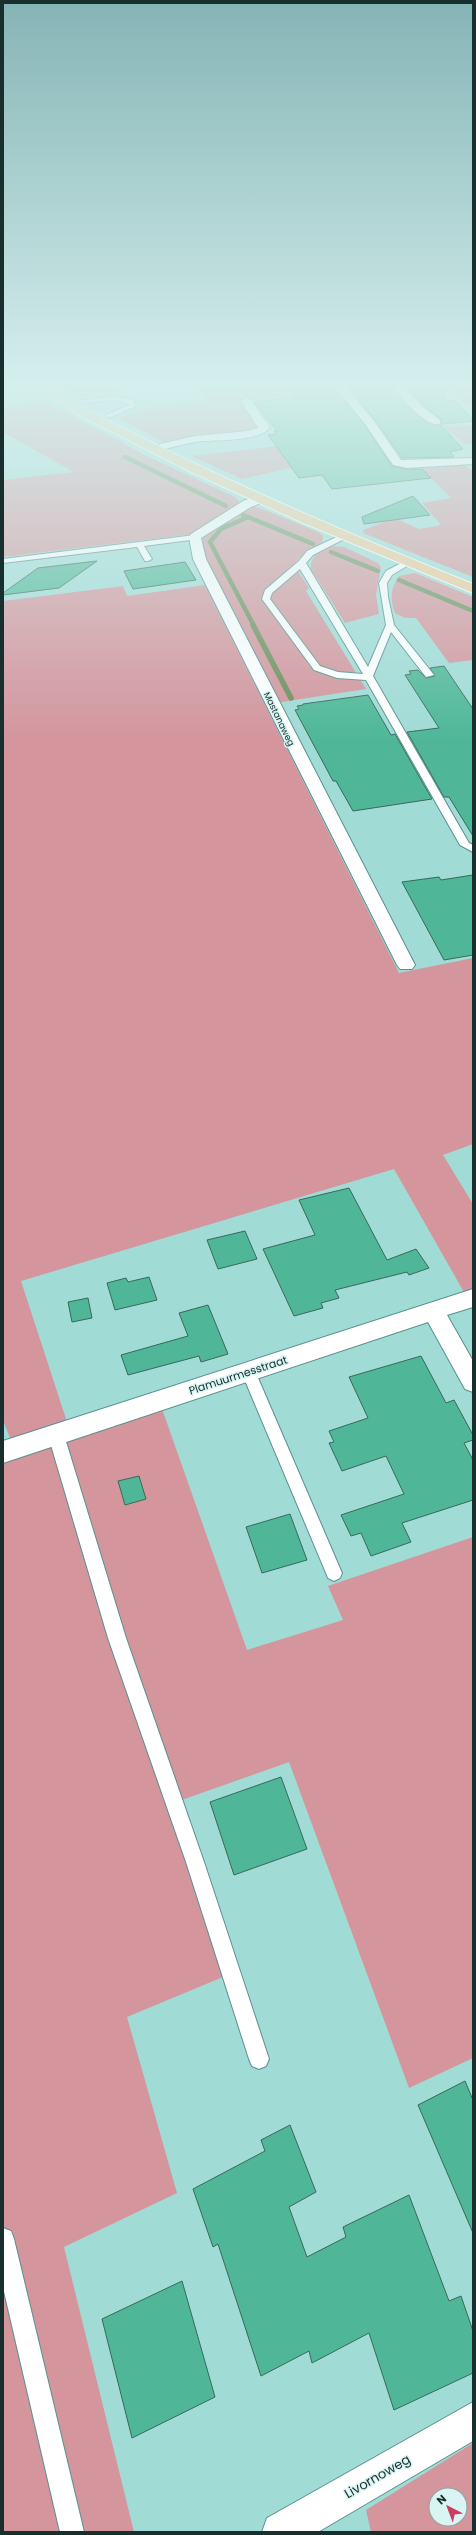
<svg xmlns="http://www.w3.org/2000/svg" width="476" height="2535" viewBox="0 0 476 2535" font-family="Poppins,sans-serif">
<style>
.green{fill:#d4959d;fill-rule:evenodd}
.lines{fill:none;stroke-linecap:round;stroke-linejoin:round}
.stream-far1{stroke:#6c8d59;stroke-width:4.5}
.stream{stroke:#6c8d59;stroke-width:5.5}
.building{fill:#4fb798;stroke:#386959}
.service-casing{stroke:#58908d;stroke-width:2}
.minor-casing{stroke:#58908d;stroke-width:2}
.primary-casing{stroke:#fff;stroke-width:2}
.service{fill:#fff;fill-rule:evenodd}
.minor{fill:#fff;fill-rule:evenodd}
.primary{fill:#f0c998;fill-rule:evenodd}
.labels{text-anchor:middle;stroke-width:3;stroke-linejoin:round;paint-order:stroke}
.far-street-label{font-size:9px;fill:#182f2e;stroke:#d9f5f3}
.street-label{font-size:11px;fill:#182f2e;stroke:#d9f5f3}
.near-street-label{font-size:13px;fill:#182f2e;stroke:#d9f5f3}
</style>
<rect width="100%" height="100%" fill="#a1dbd6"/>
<!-- green -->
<g class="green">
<path d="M56,385H107L121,391L81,397Z"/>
<path d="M197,385H284L291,396L243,401L261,425L258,430L167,444L118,418L153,407L206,402Z"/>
<path d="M473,385V405H465L446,386Z"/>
<path d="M45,401L145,455L235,497L241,504L193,534L3,557V480L74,472L3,432V408Z"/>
<path d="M473,425V444L467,445L444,427Z"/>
<path d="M328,440L346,462L291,468L242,479L191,456Z"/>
<path d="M459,462L473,471V577L363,533V530L395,518L419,529L441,525L422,503L451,498L418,465Z"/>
<path d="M251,506L260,508L318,532L323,536L322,542L298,559L294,565L309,588L306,591L366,689L275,703L201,554L203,537Z"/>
<path d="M332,546L344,547L378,563L381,567L376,595L379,614L345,623L311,569C310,555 320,552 332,546Z"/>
<path d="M415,573L473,597V660L449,663L416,618H405L395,613C390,599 390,589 399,576Z"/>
<path d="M205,585L399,973L473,958V1144L443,1155L473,1204V1292L465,1294L394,1169L21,1281L68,1425L12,1443L3,1420V601L123,586L127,596Z"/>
<path d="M161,1406L247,1650L343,1620L328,1586L473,1537V2058L409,2088L289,1762L179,1801L122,1634L61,1439Z"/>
<path d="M53,1442L223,1977L127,2017L177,2193L64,2247L134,2532H3V1459Z"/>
<path d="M473,2443V2532H371L366,2510ZM436,2495H460V2519H436Z"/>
</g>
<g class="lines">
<!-- stream-far1 -->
<g class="stream-far1">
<path d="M125,457L226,506"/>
<path d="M243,515L313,544"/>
<path d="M248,517L221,529L210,542L254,626"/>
<path d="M331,552L378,571"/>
<path d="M399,580L473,611"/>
</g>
<!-- stream -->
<path class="stream" d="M253,625L291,698"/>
</g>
<!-- building -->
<g class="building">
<path d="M286,385H332L365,426L392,466L407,469H422L431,478L332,489L322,475L299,478L268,435L276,434L274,431H277L254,402L295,397Z"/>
<path d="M346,385H391L420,417L434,425H441L463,449L450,452L454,457L402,458L375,420Z"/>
<path d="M405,385H443L444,401L455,400L473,421L442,424L441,419L424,406Z"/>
<path d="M413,496L430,515L364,524L362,517Z"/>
<path d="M97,561L59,588L3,595V593L38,568Z"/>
<path d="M185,562L196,580L133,589L124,571Z"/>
<path d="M444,666L473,709V836L449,797H444L407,732L439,728L405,675L411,674L409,671L418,670L426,678L435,676L430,668Z"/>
<path d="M368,695L391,735L395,734L432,799L353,811L336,781H333L295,710L299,709L297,706L303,705V704Z"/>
<path d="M473,875V955L444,960L402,882L439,877L441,880Z"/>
<path d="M349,1188L387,1260L416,1249L429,1268L409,1275L407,1272L335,1290L339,1298L321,1303L323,1308L294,1316L263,1249L315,1235L299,1200Z"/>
<path d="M245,1231L257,1259L218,1269L207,1240Z"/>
<path d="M149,1277L157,1300L115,1310L107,1283L126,1278L128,1282Z"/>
<path d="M88,1298L92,1318L72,1322L68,1302Z"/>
<path d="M208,1305L228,1354L201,1362L199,1356L128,1375L121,1355L188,1336L179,1313Z"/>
<path d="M421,1356L446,1403L454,1400L473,1435V1440L464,1443L473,1460V1500L402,1523L411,1542L371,1556L361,1533L351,1536L341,1515L404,1494L386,1456L342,1471L329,1443L334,1442L329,1431L368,1418L349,1377Z"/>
<path d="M139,1476L146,1499L125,1505L118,1481Z"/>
<path d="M290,1514L307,1560L262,1573L246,1527Z"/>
<path d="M281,1777L307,1849L234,1875L210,1802Z"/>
<path d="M465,2081L473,2100V2233L418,2105Z"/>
<path d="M290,2125L316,2192L289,2207L307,2257L346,2237L343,2227L409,2195L449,2301L461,2296L473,2331V2373L394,2410L369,2333L312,2363L309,2351L261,2376L218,2244L213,2247L193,2189L265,2151L261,2140Z"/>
<path d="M182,2281L215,2397L132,2438L102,2319Z"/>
</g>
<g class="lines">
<defs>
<g id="service">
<path d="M115,396L133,400L136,406L108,418L106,415L129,405L128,403L115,400L80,403L77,401Z"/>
<path d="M343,534H346V538L313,555L306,563L368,667L386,625L379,583L386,571L405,561L412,563L392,575L387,583L388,597L394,625L434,675L426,677L391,632L373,676L469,843L473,845V852L460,845L366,680L337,678L314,670L262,599L265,590L299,561L307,551ZM300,569L363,674L338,672L320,666L270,599L272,593Z"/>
<path d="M195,535L199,537L198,539L144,546L152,559L148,561H145L137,547L3,563V559Z"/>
<path d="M248,1365L253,1367L255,1371L342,1573L340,1578L334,1581L328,1578L326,1573L241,1371L243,1367Z"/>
<path d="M56,1428L61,1430L64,1435L126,1638L204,1862L269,2059L266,2066L259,2069L252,2066L249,2059L186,1862L108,1638L48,1435L51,1430Z"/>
<path d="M3,2228L11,2231L14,2239L84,2532H60L3,2287Z"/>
</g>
<g id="minor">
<path d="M333,385H344L374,421L401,460L473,458V464L407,468L393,465L366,425Z"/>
<path d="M392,385H403L423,407L440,420V424C426,428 400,396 392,385Z"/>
<path d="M246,398L250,399L270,427C259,443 213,439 195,442C184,444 174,447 164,449L158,446L160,444L195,436L248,431L258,428L241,401Z"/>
<path d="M259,495L263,496V502L251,507L201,538L206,559L415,965L412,969H400L397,965L193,559L189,537L191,534L243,501Z"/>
<path d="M473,1289V1307L447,1315L473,1361V1392L465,1389L428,1322L3,1463V1441Z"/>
<path d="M473,2402V2441L318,2532H262L267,2518Z"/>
</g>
<path id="primary" d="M29,385H42C181,462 326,525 473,584V593L301,522L191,472L83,417Z"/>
</defs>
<!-- service casing -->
<use href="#service" class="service-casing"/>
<!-- minor casing -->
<use href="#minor" class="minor-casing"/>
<!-- primary casing -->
<use href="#primary" class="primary-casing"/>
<!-- service -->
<use href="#service" class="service"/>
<!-- minor -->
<use href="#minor" class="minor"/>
<!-- primary -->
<use href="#primary" class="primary"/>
</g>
<!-- sky -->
<linearGradient id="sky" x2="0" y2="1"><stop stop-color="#85b4b6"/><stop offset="0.52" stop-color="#d5efed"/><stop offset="1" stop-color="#d5efed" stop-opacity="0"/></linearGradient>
<rect width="476" height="740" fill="url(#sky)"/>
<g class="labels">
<!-- far-street labels -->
<g class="far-street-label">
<text transform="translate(279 719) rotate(64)" y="3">Mastanaweg</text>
</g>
<!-- street labels -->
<g class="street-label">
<text transform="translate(238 1375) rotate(-18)" y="4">Plamuurmesstraat</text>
</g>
<!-- near-street labels -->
<g class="near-street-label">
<text transform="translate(377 2476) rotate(-30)" y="5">Livornoweg</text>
</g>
</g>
<!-- border -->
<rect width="476" height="2535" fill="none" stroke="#182f2e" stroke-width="8"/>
<!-- north arrow -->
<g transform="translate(448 2507) rotate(318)"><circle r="19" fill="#d9f5f3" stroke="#8ca6a4"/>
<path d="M0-3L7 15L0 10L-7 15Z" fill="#cc3c60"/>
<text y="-6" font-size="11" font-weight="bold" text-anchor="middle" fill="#182f2e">N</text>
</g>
</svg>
